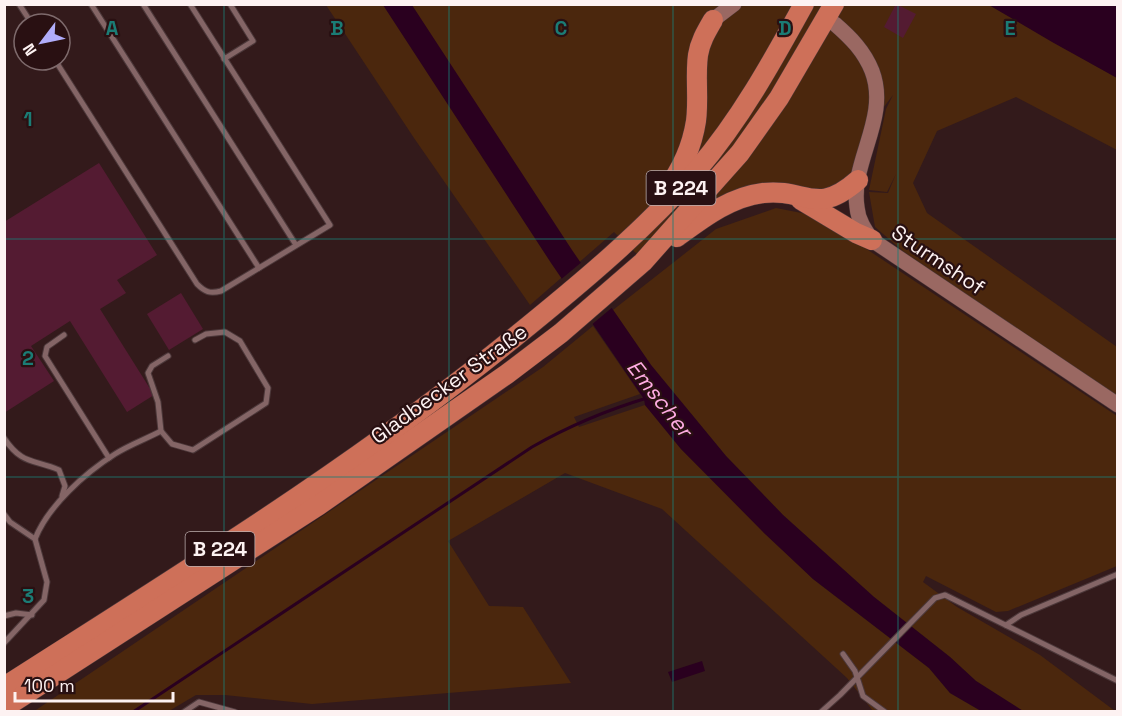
<svg xmlns="http://www.w3.org/2000/svg" width="1122" height="716" viewBox="0 0 1122 716" font-family="'Space Grotesk',sans-serif">
<style>
.green{fill:#4b270d}
.water{fill:#2a001f}
.pier{fill:#331a1b}
.lines{fill:none;stroke-linecap:round;stroke-linejoin:round}
.stream{stroke:#2a001f;stroke-width:3}
.building{fill:#541b32}
.lane-casing{stroke:#4c383a;stroke-width:7}
.secondary-casing{stroke:#4c383a;stroke-width:16}
.highway-casing{stroke:#4c383a;stroke-width:21}
.lane{stroke:#846566;stroke-width:5}
.secondary{stroke:#9a6862;stroke-width:15}
.highway{stroke:#ce7059;stroke-width:20}
.grid{fill:none;stroke:#1b7c75;stroke-width:1.5;stroke-opacity:0.55}
.labels{text-anchor:middle;stroke-width:4.5;stroke-linejoin:round;paint-order:stroke}
.shield{fill:#291012;stroke:#bdaeaf;stroke-width:1.5}
.shield-label{font-size:20px;font-weight:bold;fill:#fdf2f2}
.street-label{font-size:21px;fill:#fdf2f2;stroke:#291012}
.water-label{font-size:22px;font-style:italic;fill:#feabe2;stroke:#291012}
.grid-label{font-size:20px;text-anchor:middle;font-weight:bold;fill:#1b7c75;stroke:#291012;stroke-width:4.5;stroke-linejoin:round;paint-order:stroke}
</style>
<rect width="100%" height="100%" fill="#331a1b"/>
<!-- green -->
<g class="green">
<path d="M326,5H989L1117,78V150L1016,97L937,131L913,183L927,213L1117,347V397L904,252L875,227L869,192L888,193L896,174L887,192L869,190L886,109L893,95L867,129L851,179L824,189L746,186L708,204L642,259L614,232L530,305L414,138Z"/>
<path d="M776,208L817,216L1117,416V566L1008,611L996,612L926,576L923,582L957,607L1040,655L1115,711H1023L976,681L950,657L874,597L783,515L726,456L651,365L613,310L716,229Z"/>
<path d="M593,326L640,394L574,417L579,427L645,405L681,449L813,579L929,668L950,693L981,711H873L847,678L662,509L565,473L448,541L489,606L523,607L571,683L312,704L225,695H196L169,711L33,712L543,367Z"/>
</g>
<!-- water -->
<g class="water">
<path d="M383,5H412L572,250L651,365L726,456L783,515L874,597L950,657L976,681L1023,711H981L950,693L929,668L813,579L765,534L681,449L645,405L644,399L551,263Z"/>
<path d="M989,5H1117V78L1052,42Z"/>
<path d="M702,661L705,671L672,682L668,672Z"/>
</g>
<!-- pier -->
<path class="pier" d="M583,261L614,306L590,326L559,281Z"/>
<g class="lines">
<!-- stream -->
<path class="stream" d="M133,712L532,447C569,426 607,410 647,398"/>
</g>
<!-- building -->
<g class="building">
<path d="M896,4L916,14L903,38L884,27Z"/>
<path d="M99,163L157,255L117,280L126,293L100,309L154,395L127,412L70,321L31,346L54,381L4,413V222Z"/>
<path d="M181,293L203,329L169,350L147,314Z"/>
</g>
<g class="lines">
<defs>
<g id="lane">
<path d="M19,4L32,24"/>
<path d="M91,4L259,268"/>
<path d="M143,4L296,245"/>
<path d="M224,59L253,41L230,4"/>
<path d="M55,60L197,284C205,292 210,294 221,291L330,225L190,4"/>
<path d="M64,335L47,347L45,356L109,458"/>
<path d="M161,431L158,402L148,373L152,366L168,356"/>
<path d="M4,438C22,465 33,459 59,470L65,486L62,496"/>
<path d="M4,514L10,522L35,539L47,582L44,600L4,643"/>
<path d="M35,539C48,506 85,473 115,454C129,445 146,439 161,431L172,444L193,450L266,403L268,388L240,341L225,332L206,334L195,340"/>
<path d="M4,616L16,613L32,615"/>
<path d="M1006,625L1021,615L1118,574"/>
<path d="M843,654L855,671L863,696L885,712"/>
<path d="M184,712L199,702L235,712"/>
<path d="M821,712L840,695L935,598L945,595L1118,681"/>
</g>
<g id="secondary">
<path d="M713,20L734,4"/>
<path d="M835,24C851,38 864,51 872,71C890,118 850,162 857,207C858,220 865,230 872,240L1118,405"/>
</g>
<g id="highway">
<path d="M666,190C682,169 692,147 696,121C699,99 695,76 698,55C700,42 706,32 713,20"/>
<path d="M801,200L856,233L872,240"/>
<path d="M677,237C703,218 730,197 763,193C806,188 816,217 858,180"/>
<path d="M4,687C179,575 355,467 516,336C579,285 643,232 697,170C740,120 772,62 804,4"/>
<path d="M4,708L319,505L507,374L561,333L643,262L740,153L779,98L834,4"/>
</g>
</defs>
<!-- lane casing -->
<use href="#lane" class="lane-casing"/>
<!-- secondary casing -->
<use href="#secondary" class="secondary-casing"/>
<!-- highway casing -->
<use href="#highway" class="highway-casing"/>
<!-- lane -->
<use href="#lane" class="lane"/>
<!-- secondary -->
<use href="#secondary" class="secondary"/>
<!-- highway -->
<use href="#highway" class="highway"/>
</g>
<!-- grid -->
<path class="grid" d="M224,4V712M449,4V712M673,4V712M898,4V712M4,239H1118M4,477H1118"/>
<g class="labels">
<!-- shield labels -->
<g class="shield">
<rect x="646.5" y="171" width="69" height="34" rx="4.5"/>
<rect x="185.5" y="532" width="69" height="34" rx="4.5"/>
</g>
<g class="shield-label">
<text x="681" y="195">B 224</text>
<text x="220" y="556">B 224</text>
</g>
<!-- street labels -->
<g class="street-label">
<text transform="translate(938 260) rotate(34)" y="7">Sturmshof</text>
<text transform="translate(449 384) rotate(-36)" y="7">Gladbecker Straße</text>
</g>
<!-- water labels -->
<g class="water-label">
<text transform="translate(660 398) rotate(52)" y="8">Emscher</text>
</g>
</g>
<g class="grid-label">
<text x="112" y="35">A</text>
<text x="337" y="35">B</text>
<text x="561" y="35">C</text>
<text x="785" y="35">D</text>
<text x="1010" y="35">E</text>
<text x="28" y="126">1</text>
<text x="28" y="365">2</text>
<text x="28" y="603">3</text>
</g>
<!-- border -->
<rect width="1122" height="716" fill="none" stroke="#fdf2f2" stroke-width="12"/>
<!-- north arrow -->
<g transform="translate(42 42) rotate(238)"><circle r="28" fill="#291012" stroke="#7e6a6c" stroke-width="1.5"/>
<path d="M0-4.5L10 22L0 15L-10 22Z" fill="#b1adfa"/>
<text y="-9" font-size="16" font-weight="bold" text-anchor="middle" fill="#fdf2f2">N</text>
</g>
<!-- scale -->
<path d="M15 692v9h158v-9" fill="none" stroke="#fdf2f2" stroke-width="3"/>
<text x="24" y="692" font-size="18" fill="#fdf2f2" stroke="#291012" stroke-width="4.5" paint-order="stroke">100 m</text>
</svg>
